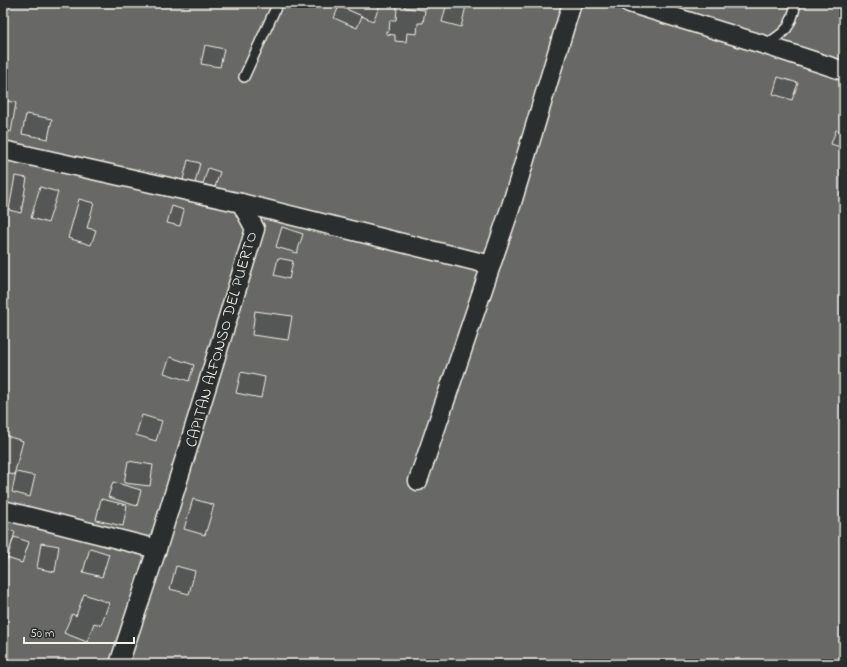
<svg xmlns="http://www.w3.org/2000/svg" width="847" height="667" viewBox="0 0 847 667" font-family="'Indie Flower',sans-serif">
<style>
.water{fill:#676866;stroke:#9f9f9a}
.building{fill:#555756;stroke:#f4f1e8}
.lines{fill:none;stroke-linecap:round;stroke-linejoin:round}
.lane-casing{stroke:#f4f1e8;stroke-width:12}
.street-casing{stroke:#f4f1e8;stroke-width:21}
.lane{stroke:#2a2d2e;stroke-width:9}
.street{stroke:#2a2d2e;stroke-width:18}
.labels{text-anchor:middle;stroke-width:3;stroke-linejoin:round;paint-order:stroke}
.street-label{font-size:16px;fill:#f4f1e8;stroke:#2a2d2e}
</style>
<rect width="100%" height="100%" fill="#2a2d2e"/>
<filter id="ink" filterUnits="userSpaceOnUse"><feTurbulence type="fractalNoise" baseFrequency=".025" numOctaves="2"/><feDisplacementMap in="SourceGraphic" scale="8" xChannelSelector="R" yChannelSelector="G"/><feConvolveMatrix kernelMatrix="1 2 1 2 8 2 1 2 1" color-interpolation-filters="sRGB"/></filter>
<g filter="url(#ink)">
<!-- water -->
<rect class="water" x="3" y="3" width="841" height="661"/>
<!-- building -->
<g class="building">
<path d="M340,3H381L373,21L339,6Z"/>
<path d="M395,3H404L405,8L425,10L423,23H418L417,34L407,33L406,42L395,41V35L386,34V31H389L390,20H396L397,9Z"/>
<path d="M447,3H454L466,6L461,27L442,22Z"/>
<path d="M339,6L362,16L357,28L334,18Z"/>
<path d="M205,45L224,49L220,67L201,64Z"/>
<path d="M778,77L798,83L792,100L773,94Z"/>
<path d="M3,100L16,103L11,132L3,130Z"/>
<path d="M26,114L52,119L48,139L22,134Z"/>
<path d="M836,130L844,133V148L831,144Z"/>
<path d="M188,160L200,163L195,183L183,180Z"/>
<path d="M208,168L220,172L215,187L203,184Z"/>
<path d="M15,176L27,178L21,213L9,210Z"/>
<path d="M40,187L58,192L48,223L31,218Z"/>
<path d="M79,199L94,203L87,228L96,230L91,245L68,238Z"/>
<path d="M172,206L184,210L180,226L167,223Z"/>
<path d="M282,227L303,234L297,253L276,247Z"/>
<path d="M278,258L293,261L289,279L274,275Z"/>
<path d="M255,311L292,316L288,340L252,335Z"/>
<path d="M170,357L194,365L189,381L164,373Z"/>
<path d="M241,372L265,377L261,398L236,393Z"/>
<path d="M142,415L162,421L156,441L136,435Z"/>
<path d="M3,435L23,441L14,475L3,472Z"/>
<path d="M128,461L153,465L150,486L124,483Z"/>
<path d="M16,472L35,476L30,497L12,492Z"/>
<path d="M113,482L141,490L137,506L108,497Z"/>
<path d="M101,499L127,505L123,526L96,520Z"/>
<path d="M193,499L214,505L205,535L184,529Z"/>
<path d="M3,528L15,532L5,566L3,565Z"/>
<path d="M14,537L29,542L22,563L7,558Z"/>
<path d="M41,543L59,546L55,572L37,568Z"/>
<path d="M90,548L109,554L102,577L83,572Z"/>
<path d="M176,566L195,571L189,594L170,589Z"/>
<path d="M84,594L109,603L101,625L94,623L87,642L64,633L72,614L76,616Z"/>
</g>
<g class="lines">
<defs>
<g id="lane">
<path d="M765,45C786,32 791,28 796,3"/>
<path d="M244,77L278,3"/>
</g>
<g id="street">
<path d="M629,3L765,45L844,71"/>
<path d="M3,150L241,203L255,229L157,549L119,664"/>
<path d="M241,203L491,265"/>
<path d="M418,481L511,206L572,3"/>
<path d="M3,510L157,549"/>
</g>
</defs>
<!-- lane casing -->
<use href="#lane" class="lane-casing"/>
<!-- street casing -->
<use href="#street" class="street-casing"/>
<!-- lane -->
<use href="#lane" class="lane"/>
<!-- street -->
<use href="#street" class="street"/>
</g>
</g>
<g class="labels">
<!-- street labels -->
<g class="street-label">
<text transform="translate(220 339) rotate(-74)" y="6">CAPITAN ALFONSO DEL PUERTO</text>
</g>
</g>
<!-- margin -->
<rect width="847" height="667" fill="none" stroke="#2a2d2e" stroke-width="16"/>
<rect x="8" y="8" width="831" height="651" fill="none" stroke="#f4f1e8" stroke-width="1.5" filter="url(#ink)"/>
<!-- scale -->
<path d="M24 637v6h110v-6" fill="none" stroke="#f4f1e8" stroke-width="2"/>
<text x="30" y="637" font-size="12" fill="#f4f1e8" stroke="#2a2d2e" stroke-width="3" paint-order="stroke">50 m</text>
</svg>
